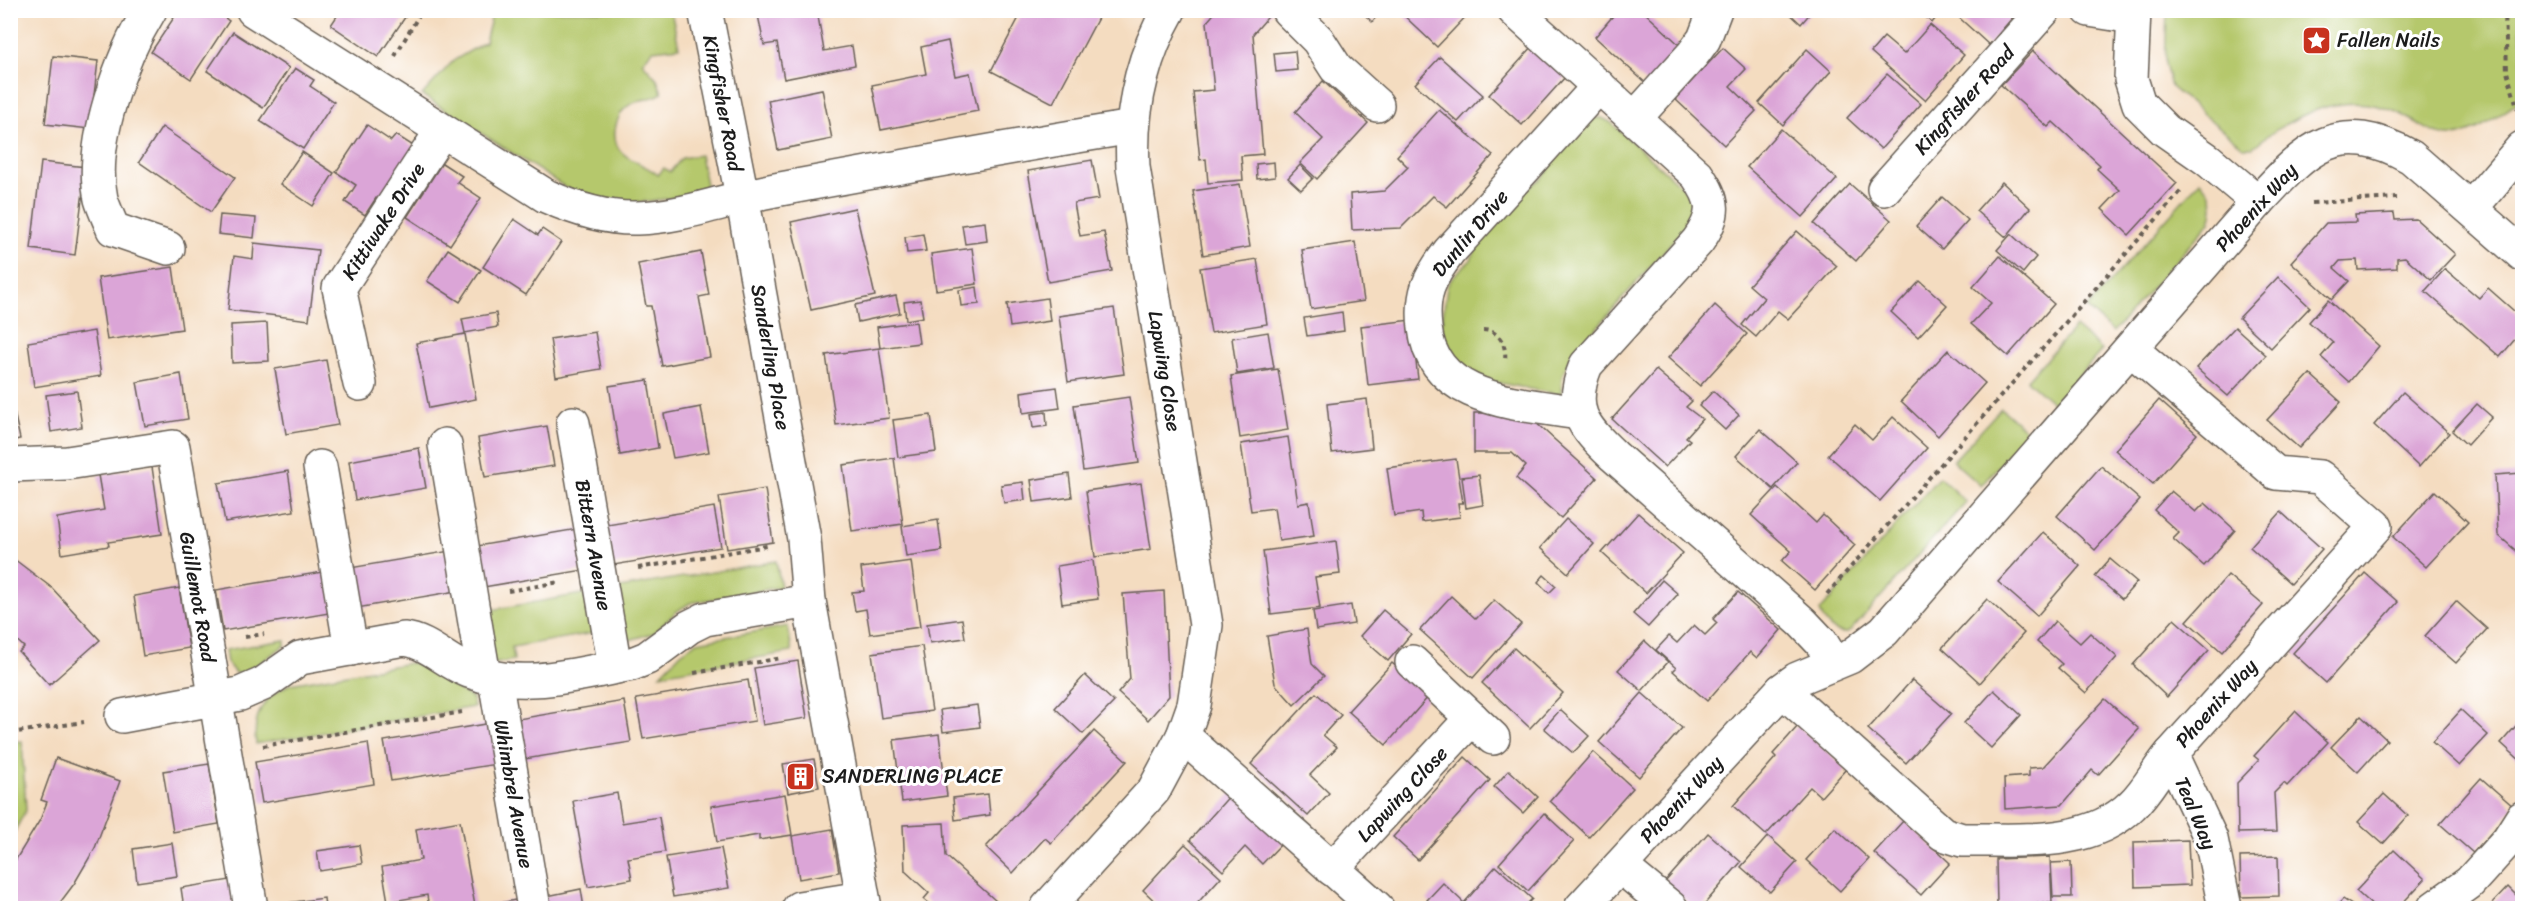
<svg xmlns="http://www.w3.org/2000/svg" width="2533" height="919" viewBox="0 0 2533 919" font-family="Sriracha,sans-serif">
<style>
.green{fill:#b5c86c;stroke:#687244;stroke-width:1.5}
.building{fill:#dba5d7}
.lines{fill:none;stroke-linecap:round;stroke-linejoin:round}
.minor-casing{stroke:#685f55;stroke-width:36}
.path{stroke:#685f55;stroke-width:4;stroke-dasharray:4.5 4.5;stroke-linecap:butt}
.minor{stroke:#fff;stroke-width:33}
.labels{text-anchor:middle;stroke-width:6;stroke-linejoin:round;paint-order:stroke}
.poi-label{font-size:20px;fill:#1c1c1c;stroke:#fff;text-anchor:start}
.street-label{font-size:20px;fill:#1c1c1c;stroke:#fff}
</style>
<rect width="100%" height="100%" fill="#fff"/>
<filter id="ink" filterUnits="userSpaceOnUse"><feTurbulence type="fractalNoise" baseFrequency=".0167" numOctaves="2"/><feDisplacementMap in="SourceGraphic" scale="12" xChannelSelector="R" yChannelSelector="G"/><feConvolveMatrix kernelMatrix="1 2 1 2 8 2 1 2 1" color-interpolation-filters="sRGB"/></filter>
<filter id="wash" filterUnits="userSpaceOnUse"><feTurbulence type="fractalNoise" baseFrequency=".008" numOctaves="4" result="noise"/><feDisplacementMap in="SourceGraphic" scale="24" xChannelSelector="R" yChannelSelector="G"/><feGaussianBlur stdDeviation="1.35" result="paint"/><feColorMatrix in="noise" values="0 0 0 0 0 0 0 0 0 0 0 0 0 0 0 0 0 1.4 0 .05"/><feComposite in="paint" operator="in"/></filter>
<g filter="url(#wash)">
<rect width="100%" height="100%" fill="#f4dcc0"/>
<!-- green -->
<g class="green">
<path d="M493,11H671L679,47L653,50L642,62L657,79L662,93C653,100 638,98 628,106C621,111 616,121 615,130C612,160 641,160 658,175L664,168L670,172L682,158L700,155L708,194L614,205L568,189L422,95L453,61L485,42Z"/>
<path d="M2167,11H2522V100C2502,113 2478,133 2454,136C2435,138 2416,121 2399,113C2345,89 2295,113 2253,147H2243L2171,87L2165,64Z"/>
<path d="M1589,118H1602L1610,122L1688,192L1695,207L1687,225L1571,357L1562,376L1561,395L1490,381L1472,382L1445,357L1440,337L1447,287L1453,276L1471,260L1478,244L1515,196L1541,179L1551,166L1557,148Z"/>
<path d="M2200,181C2213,193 2216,205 2210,222L2113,332L2087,308Z"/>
<path d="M2075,327L2102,350L2054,404L2027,380Z"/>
<path d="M2001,408L2028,432L1981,486L1953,461Z"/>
<path d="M1939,477L1966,502L1851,630L1847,633C1832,633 1825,624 1820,611Z"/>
<path d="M776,561L781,587L690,603L677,611L654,633L622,642L614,589Z"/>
<path d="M587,593L594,633L512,647L514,660L493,664L485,611Z"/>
<path d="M788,626L792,652L661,674L681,653L697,642Z"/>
<path d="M285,640V645L244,674L235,673L227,663L225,650Z"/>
<path d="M410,663H415L472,698L474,707L256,744C252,715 263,697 290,684Z"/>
<path d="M22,741L26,810L11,838V742Z"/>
</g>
<g id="blocks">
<!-- building -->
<g class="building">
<path d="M179,10H214L229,21L191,79L151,52Z"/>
<path d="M341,10H410L378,57L331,25Z"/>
<path d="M757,10H817L824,51L852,46L855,65L784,79L777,43L764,45Z"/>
<path d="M1023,10H1088L1099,16L1053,103L991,71Z"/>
<path d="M1217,10H1274L1253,34L1263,154L1241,156L1243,180L1208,183L1206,159L1200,160L1193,92L1214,90L1207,22Z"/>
<path d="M1360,10H1382L1372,22Z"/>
<path d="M1398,10H1472L1437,47Z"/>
<path d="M1618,10H1642L1685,50L1650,87L1595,37Z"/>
<path d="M1786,10H1813L1801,24Z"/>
<path d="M1918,10H1942L1932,23Z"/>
<path d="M1956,10H2019L1989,45L1954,13Z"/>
<path d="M1930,25L1964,55L1925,100L1871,52L1884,37L1904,54Z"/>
<path d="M233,32L289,68L263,108L207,71Z"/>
<path d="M948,41L955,76L970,73L978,111L881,130L872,85L926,74L921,47Z"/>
<path d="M1533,46L1566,76L1522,125L1489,95Z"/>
<path d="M1723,48L1746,69L1730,86L1756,111L1724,145L1675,99Z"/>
<path d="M1807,49L1831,71L1783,125L1759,103Z"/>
<path d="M1295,51L1297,70L1276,72L1274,53Z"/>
<path d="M2033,51L2177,183L2129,235L2102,209L2120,190L2097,169L2100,165L2053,122L2048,127L2001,85Z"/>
<path d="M53,56L98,61L90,129L45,124Z"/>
<path d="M1440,57L1483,95L1458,122L1415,84Z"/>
<path d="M295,68L314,80L310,86L334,102L303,149L260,121Z"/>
<path d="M1887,74L1921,104L1881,149L1847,118Z"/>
<path d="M1323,81L1368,123L1317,179L1300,163L1323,139L1295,112Z"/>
<path d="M822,89L832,139L778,150L768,100Z"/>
<path d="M1439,110L1493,155L1447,207L1433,196L1401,228L1352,230L1350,194L1384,191L1408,167L1397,156Z"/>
<path d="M367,125L391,141L396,135L415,147L380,201L376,198L365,215L345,202L356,185L336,172Z"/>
<path d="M162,127L235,177L211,212L139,162Z"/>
<path d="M1781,129L1837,179L1803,217L1747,167Z"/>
<path d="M302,152L334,173L313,206L280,184Z"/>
<path d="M1092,160L1099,199L1074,203L1080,236L1104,232L1112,271L1048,282L1028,171Z"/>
<path d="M41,162L86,167L75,255L31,249Z"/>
<path d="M1274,162L1275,177L1257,179L1256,164Z"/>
<path d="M442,163L462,176L457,182L481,198L450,245L407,217Z"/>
<path d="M1300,165L1313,178L1301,190L1288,178Z"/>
<path d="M2002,182L2030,208L2006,237L1976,211Z"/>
<path d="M1240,184L1250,247L1203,255L1193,191Z"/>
<path d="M1850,184L1891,220L1856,261L1814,224Z"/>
<path d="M1942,197L1968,220L1942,249L1916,226Z"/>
<path d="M855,208L875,296L811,310L791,222Z"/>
<path d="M2394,213L2395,220L2416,219L2455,254L2431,280L2405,257L2397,258V268L2358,270L2357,260L2340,261L2334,268L2349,281L2332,299L2291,262L2326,223L2356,222L2355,215Z"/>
<path d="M220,215L256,218L254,238L218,234Z"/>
<path d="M514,219L538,235L542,229L561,242L526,295L483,267Z"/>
<path d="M985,222L987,241L965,244L962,225Z"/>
<path d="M1797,231L1837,266L1788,319L1778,311L1756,337L1742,325L1764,298L1749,285Z"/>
<path d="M923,234L926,251L907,253L905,237Z"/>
<path d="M2011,234L2036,257L2023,273L1997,250Z"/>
<path d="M1355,242L1364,301L1311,309L1302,250Z"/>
<path d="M254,243L318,250L309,320L228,310L234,256L253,259Z"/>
<path d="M972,248L977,284L936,290L931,254Z"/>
<path d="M448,249L481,270L460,302L427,281Z"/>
<path d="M701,252L709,295L699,297L710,357L662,366L651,306H646L638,264Z"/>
<path d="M2000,256L2054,304L2008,356L1971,324L1991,303L1973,287Z"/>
<path d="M1257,259L1267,324L1211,333L1200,268Z"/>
<path d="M173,267L182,329L107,340L98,278Z"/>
<path d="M2445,269L2479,298L2488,288L2522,318V331L2500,357L2425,291Z"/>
<path d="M2278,277L2310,307L2271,348L2239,318Z"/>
<path d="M1920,281L1947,305L1918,337L1891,312Z"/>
<path d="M977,287L979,304L961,306L959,290Z"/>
<path d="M896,296L900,313L858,322L855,305Z"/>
<path d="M1047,298L1050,321L1010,327L1007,304Z"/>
<path d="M920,300L923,317L906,320L904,302Z"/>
<path d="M2328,300L2379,346L2349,382L2321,357L2333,343L2309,322Z"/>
<path d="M1715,305L1747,334L1700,386L1668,358Z"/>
<path d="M1114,308L1124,374L1068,382L1059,316Z"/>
<path d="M1342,312L1344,331L1307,336L1304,318Z"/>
<path d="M496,313L498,327L465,333L462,319Z"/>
<path d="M1411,320L1418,379L1368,385L1361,326Z"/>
<path d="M916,322L919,343L880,348L877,327Z"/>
<path d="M267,323L269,361L232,363L231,325Z"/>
<path d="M2235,327L2266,355L2228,396L2196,368Z"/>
<path d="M94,331L101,376L34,387L28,342Z"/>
<path d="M595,332L601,369L556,377L550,339Z"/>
<path d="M1268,332L1274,368L1237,374L1232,338Z"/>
<path d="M465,334L476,399L429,408L416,343Z"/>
<path d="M879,348L889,418L836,425L826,355Z"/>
<path d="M1948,350L1985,383L1938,436L1901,401Z"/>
<path d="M326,360L338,425L286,434L275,369Z"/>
<path d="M1278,369L1288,430L1240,438L1231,376Z"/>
<path d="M1656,370L1692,401L1686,407L1702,419L1686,437L1690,440L1665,467L1612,419Z"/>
<path d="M181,374L188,419L145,426L137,382Z"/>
<path d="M2310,374L2341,402L2299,448L2267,420Z"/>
<path d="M648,380L658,448L620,455L609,386Z"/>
<path d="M1057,387L1060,408L1023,413L1021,392Z"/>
<path d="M77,391L82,427L51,432L46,395Z"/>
<path d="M1713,391L1739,415L1725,430L1699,406Z"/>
<path d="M2403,392L2449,433L2419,467L2374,425Z"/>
<path d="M10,393L20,439L10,441Z"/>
<path d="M1129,397L1139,463L1083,471L1074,405Z"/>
<path d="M1367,399L1372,448L1332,453L1327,404Z"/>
<path d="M2159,400L2197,434L2153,484L2115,450Z"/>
<path d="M2477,404L2492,417L2467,445L2452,431Z"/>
<path d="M701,407L709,452L673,458L664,414Z"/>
<path d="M1046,412L1047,426L1033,428L1031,414Z"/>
<path d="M1474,413H1525L1597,478L1561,518L1516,478L1526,466L1512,453H1474Z"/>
<path d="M931,415L936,452L898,457L893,420Z"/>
<path d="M1893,417L1927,448L1880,501L1828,455L1855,424L1872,440Z"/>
<path d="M547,426L554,466L485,477L478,438Z"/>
<path d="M1760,429L1797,462L1773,489L1736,456Z"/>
<path d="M1288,437L1298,504L1309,502L1314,536L1279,541L1274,508L1251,511L1241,444Z"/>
<path d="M419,448L426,488L355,500L349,461Z"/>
<path d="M894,458L903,524L852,531L843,465Z"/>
<path d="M1456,459L1463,503H1458L1460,517L1422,522L1421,512L1394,516L1387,468Z"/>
<path d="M2101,466L2140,500L2095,550L2057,516Z"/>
<path d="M152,467L162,534L108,542L109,546L62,554L57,518L104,510L98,475Z"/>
<path d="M288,471L294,511L225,522L218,483Z"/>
<path d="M2522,473V556L2498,535L2495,475Z"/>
<path d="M1069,474L1072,497L1034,502L1031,480Z"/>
<path d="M1479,475L1483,505L1466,508L1462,477Z"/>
<path d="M1023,482L1025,500L1004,503L1001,485Z"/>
<path d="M1141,483L1151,549L1095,557L1086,491Z"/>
<path d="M1777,487L1816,523L1823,515L1855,545L1815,590L1782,561L1791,551L1751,515Z"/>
<path d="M765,489L773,542L727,549L719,497Z"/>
<path d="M2171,491L2196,512L2205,503L2235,530L2204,566L2173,539L2179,533L2154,510Z"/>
<path d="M2435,491L2468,522L2426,567L2393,537Z"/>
<path d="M714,507L721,547L608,566L601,526Z"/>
<path d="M2281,512L2322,549L2291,584L2250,547Z"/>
<path d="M1638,513L1683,553L1646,593L1602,553Z"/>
<path d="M1566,519L1594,544L1568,573L1540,548Z"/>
<path d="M938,520L942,551L906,556L902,526Z"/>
<path d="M583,528L590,569L478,588L471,547Z"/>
<path d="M2043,532L2080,566L2037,616L1998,582Z"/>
<path d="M1336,541L1340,574L1315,577L1320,608L1271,614L1263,551Z"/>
<path d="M456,550L463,590L351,609L344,569Z"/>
<path d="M10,556L52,588L100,640L49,685L19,652L24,647L10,634Z"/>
<path d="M2110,559L2137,582L2122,599L2095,576Z"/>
<path d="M1093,560L1098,599L1062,604L1057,566Z"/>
<path d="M911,561L920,627L870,634L866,609L855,611L852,592L864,591L861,568Z"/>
<path d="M328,571L335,612L223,631L216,590Z"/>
<path d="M2365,573L2398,602L2326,683L2293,653Z"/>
<path d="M1544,575L1556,586L1549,593L1538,582Z"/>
<path d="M2228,575L2263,605L2222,652L2187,621Z"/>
<path d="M1662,580L1678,594L1648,627L1633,614Z"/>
<path d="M179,588L189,648L143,656L134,596Z"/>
<path d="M1164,591L1169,696L1148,720L1118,693L1130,679L1123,594Z"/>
<path d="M1738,592L1781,630L1757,658L1750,652L1707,701L1673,671L1676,668L1656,650L1669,636L1677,643L1694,625L1705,635L1717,623L1713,619Z"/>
<path d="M1451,596L1476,619L1494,600L1521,624L1473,678L1420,630Z"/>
<path d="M1987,599L2024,633L1980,683L1942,648Z"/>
<path d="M2456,601L2487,629L2456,663L2425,636Z"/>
<path d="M1351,605L1354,624L1316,630L1313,611Z"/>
<path d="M1383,610L1411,634L1388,661L1360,636Z"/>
<path d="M962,619L965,638L930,643L927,624Z"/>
<path d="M2174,619L2209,650L2167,697L2133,665Z"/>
<path d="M2055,621L2080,643L2090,633L2117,657L2086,693L2058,668L2062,664L2037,642Z"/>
<path d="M1307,629L1312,664L1324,676L1294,705L1275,684L1267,636Z"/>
<path d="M1645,641L1668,662L1642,691L1618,670Z"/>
<path d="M922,646L932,711L881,718L872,653Z"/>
<path d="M1514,648L1563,693L1530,728L1482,683Z"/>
<path d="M798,661L807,718L763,725L754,668Z"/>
<path d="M1392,663L1429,696L1386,745L1348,711Z"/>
<path d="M1085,675L1114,702L1083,734L1055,708Z"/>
<path d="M748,680L755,721L643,739L636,699Z"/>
<path d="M1912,680L1951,714L1906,763L1868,729Z"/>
<path d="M1994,690L2021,715L1991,748L1964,723Z"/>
<path d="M1316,693L1341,715L1323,735L1337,747L1310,775L1329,793L1308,816L1251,764Z"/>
<path d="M1642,693L1682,728L1639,777L1599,742Z"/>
<path d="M2105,699L2139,729L2098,775L2092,770L2062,805L2005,809L2004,778L2029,776V768L2043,767Z"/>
<path d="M624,701L631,742L519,760L512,720Z"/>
<path d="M977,705L980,727L943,732L940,710Z"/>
<path d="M1560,710L1589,736L1573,753L1544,728Z"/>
<path d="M2461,710L2488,735L2459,766L2432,742Z"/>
<path d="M2295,711L2328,742L2287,786L2284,783L2274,793L2276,832L2238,833L2237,783L2259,760L2254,756Z"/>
<path d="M2361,716L2387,740L2358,772L2331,747Z"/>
<path d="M2522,719V762L2501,743Z"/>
<path d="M497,722L503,763L391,781L384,741Z"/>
<path d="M1798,726L1846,769L1821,797L1810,787L1766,835L1733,806L1776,757L1773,754Z"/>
<path d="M1094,731L1127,761L1051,843L1045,838L1013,873L986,847Z"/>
<path d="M939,734L947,796L902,802L894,740Z"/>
<path d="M368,743L374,784L262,803L255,762Z"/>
<path d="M1593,752L1633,788L1589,837L1550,801Z"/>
<path d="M1465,757L1490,780L1418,860L1393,837Z"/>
<path d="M56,758L120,781L95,848L74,884L56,908H10V869L40,820L47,802L41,800Z"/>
<path d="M814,759L819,787L788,793L783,764Z"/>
<path d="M209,764L219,824L173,832L163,771Z"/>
<path d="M1509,770L1538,797L1523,813L1494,787Z"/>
<path d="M2481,778L2514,807L2473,853L2440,824Z"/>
<path d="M1233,792L1285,840L1262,864L1245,847L1223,871L1190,840Z"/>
<path d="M617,793L622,823L659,817L665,852L628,858L632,879L588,887L573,801Z"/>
<path d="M785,794L792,835L759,840V835L717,842L711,806Z"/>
<path d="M988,794L990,815L955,820L953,798Z"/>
<path d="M2384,794L2408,816L2383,844L2358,822Z"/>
<path d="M1544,813L1574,841L1528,891L1499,864Z"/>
<path d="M1904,820L1950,863L1921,895L1874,853Z"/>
<path d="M460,821L475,906L429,908L427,895L388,902L382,867L421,860L416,829Z"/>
<path d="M944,823L946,856L996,901L990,908H935L924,899L929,893L905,871L903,825Z"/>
<path d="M1835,828L1869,859L1840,891L1806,860Z"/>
<path d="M832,829L839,872L799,879L792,836Z"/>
<path d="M1708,833L1741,862L1701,908H1695L1665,882Z"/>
<path d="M1768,836L1797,862L1770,892L1741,867Z"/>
<path d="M2188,840L2190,885L2135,887L2134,842Z"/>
<path d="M172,843L177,876L137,882L133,849Z"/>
<path d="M1185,844L1221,877L1193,908H1162L1143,890Z"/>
<path d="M359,845L362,864L320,871L317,851Z"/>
<path d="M721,848L729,888L673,897L666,857Z"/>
<path d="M2394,850L2425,879L2398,908H2375L2356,891Z"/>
<path d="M2278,856L2279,896L2241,897L2240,857Z"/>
<path d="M2050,857L2052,903L1997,905L1996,859Z"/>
<path d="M2071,862L2072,897H2053L2051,863Z"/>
<path d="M1496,866L1532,899L1523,908H1436L1427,900L1443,883L1464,903Z"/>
<path d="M230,880L234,908H184L181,888Z"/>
<path d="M2508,887L2522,901V908H2488Z"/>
<path d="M581,889L584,908H544L542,897Z"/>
<path d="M324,898L325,908H280V904Z"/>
<path d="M521,899L522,908H478V907Z"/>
<path d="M2343,899L2356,908H2335Z"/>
</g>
</g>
</g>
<g filter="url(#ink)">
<use href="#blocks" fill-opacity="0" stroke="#685f55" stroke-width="1.5"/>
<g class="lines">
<defs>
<g id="minor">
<path d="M150,10C121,57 89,144 101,199C104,209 109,219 113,229L168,248"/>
<path d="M253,10L546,196C575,209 605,219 637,218C684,217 730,198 775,190C894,168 1013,146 1133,127"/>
<path d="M705,10L742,196L804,539L809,601L865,908"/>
<path d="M1169,10C1141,59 1130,112 1133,167L1206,625L1194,705L1183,736L1377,908"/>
<path d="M1288,10L1318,40L1336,68L1377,105"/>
<path d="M1514,10L1697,175C1715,201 1717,214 1698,241L1586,365C1568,409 1582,426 1614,456L1802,622L1821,642L1834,663"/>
<path d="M2089,10L2133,17"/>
<path d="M2134,10L2131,79L2139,104L2165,130L2208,160L2258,202"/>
<path d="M1635,118L1693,54L1704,39L1715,10"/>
<path d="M1884,189L2044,10"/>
<path d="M2471,208L2522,148"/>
<path d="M360,384L339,288L441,132"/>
<path d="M1579,413C1521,403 1433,403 1425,328C1421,294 1429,278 1449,252L1599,86"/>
<path d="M573,423L615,667"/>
<path d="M445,445L484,676"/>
<path d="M10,465L67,463L173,447L251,908"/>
<path d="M320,467L351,649"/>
<path d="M1412,662L1493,738"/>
<path d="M495,679L534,908"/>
<path d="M1782,690L1943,834L1962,840C2018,839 2089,848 2132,805C2148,790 2157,770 2171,754L2376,526L2320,477L2276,473L2132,350"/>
<path d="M122,716L240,694L263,684L300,658L404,639C427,641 447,663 469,671C523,691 577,674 632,664L647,658L689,627L705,619L809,601"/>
<path d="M2171,754L2211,839L2225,908"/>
<path d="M1620,866L1671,908"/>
<path d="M1332,869L1472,718"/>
<path d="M799,908L862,898"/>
<path d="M1047,908L1154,790L1183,736"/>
<path d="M1581,908L1782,690L1797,679L1850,657L1884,631L2258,202C2307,148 2338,116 2411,157L2522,254"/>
<path d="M2434,908L2469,883L2508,840L2522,818"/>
</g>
</defs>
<!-- minor casing -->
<use href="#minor" class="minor-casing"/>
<!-- path -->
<g class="path">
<path d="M2505,10L2507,72L2518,110"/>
<path d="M395,56L422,10"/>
<path d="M2312,203L2397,198"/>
<path d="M1483,330C1499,330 1507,345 1505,360"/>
<path d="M638,568L767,546"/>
<path d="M508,591L560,582"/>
<path d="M1827,594L2182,190"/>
<path d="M245,637L264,634"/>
<path d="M694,673L782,658"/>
<path d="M10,733L84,722"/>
<path d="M263,746L462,712"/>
</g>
<!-- minor -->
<use href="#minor" class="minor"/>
</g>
</g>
<!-- icons -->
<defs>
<symbol id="sight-square" viewBox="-11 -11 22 22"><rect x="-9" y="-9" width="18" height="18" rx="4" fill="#c8321e" stroke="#fff"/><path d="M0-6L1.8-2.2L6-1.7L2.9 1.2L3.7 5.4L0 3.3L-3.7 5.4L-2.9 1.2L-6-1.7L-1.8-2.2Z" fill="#fff"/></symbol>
<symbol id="building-square" viewBox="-11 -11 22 22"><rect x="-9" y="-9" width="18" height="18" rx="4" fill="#c8321e" stroke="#fff"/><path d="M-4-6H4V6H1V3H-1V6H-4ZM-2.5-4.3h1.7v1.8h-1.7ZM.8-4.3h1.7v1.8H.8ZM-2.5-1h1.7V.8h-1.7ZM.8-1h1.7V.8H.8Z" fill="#fff"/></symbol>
</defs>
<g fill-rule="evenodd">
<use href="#sight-square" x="2300" y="24" width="33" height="33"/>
<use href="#building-square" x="784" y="760" width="33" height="33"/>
</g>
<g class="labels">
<!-- poi labels -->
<g class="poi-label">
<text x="2337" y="47">Fallen Nails</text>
<text x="822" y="783">SANDERLING PLACE</text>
</g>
<!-- street labels -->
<g class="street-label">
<text transform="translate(1964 100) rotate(-48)" y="7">Kingfisher Road</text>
<text transform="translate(723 103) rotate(79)" y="7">Kingfisher Road</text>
<text transform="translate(2256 207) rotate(-48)" y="7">Phoenix Way</text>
<text transform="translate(383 221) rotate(-57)" y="7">Kittiwake Drive</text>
<text transform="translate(1470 233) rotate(-50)" y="7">Dunlin Drive</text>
<text transform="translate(771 357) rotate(80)" y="7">Sanderling Place</text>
<text transform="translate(1165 371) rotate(81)" y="7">Lapwing Close</text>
<text transform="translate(594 545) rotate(80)" y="7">Bittern Avenue</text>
<text transform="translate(198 597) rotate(80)" y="7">Guillemot Road</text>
<text transform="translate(2216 703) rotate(-48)" y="7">Phoenix Way</text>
<text transform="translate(514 794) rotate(80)" y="7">Whimbrel Avenue</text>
<text transform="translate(1402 794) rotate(-47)" y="7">Lapwing Close</text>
<text transform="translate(1681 799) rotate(-47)" y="7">Phoenix Way</text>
<text transform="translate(2196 813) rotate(67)" y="7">Teal Way</text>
</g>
</g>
<!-- margin -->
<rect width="2533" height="919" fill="none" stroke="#fff" stroke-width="36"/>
</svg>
